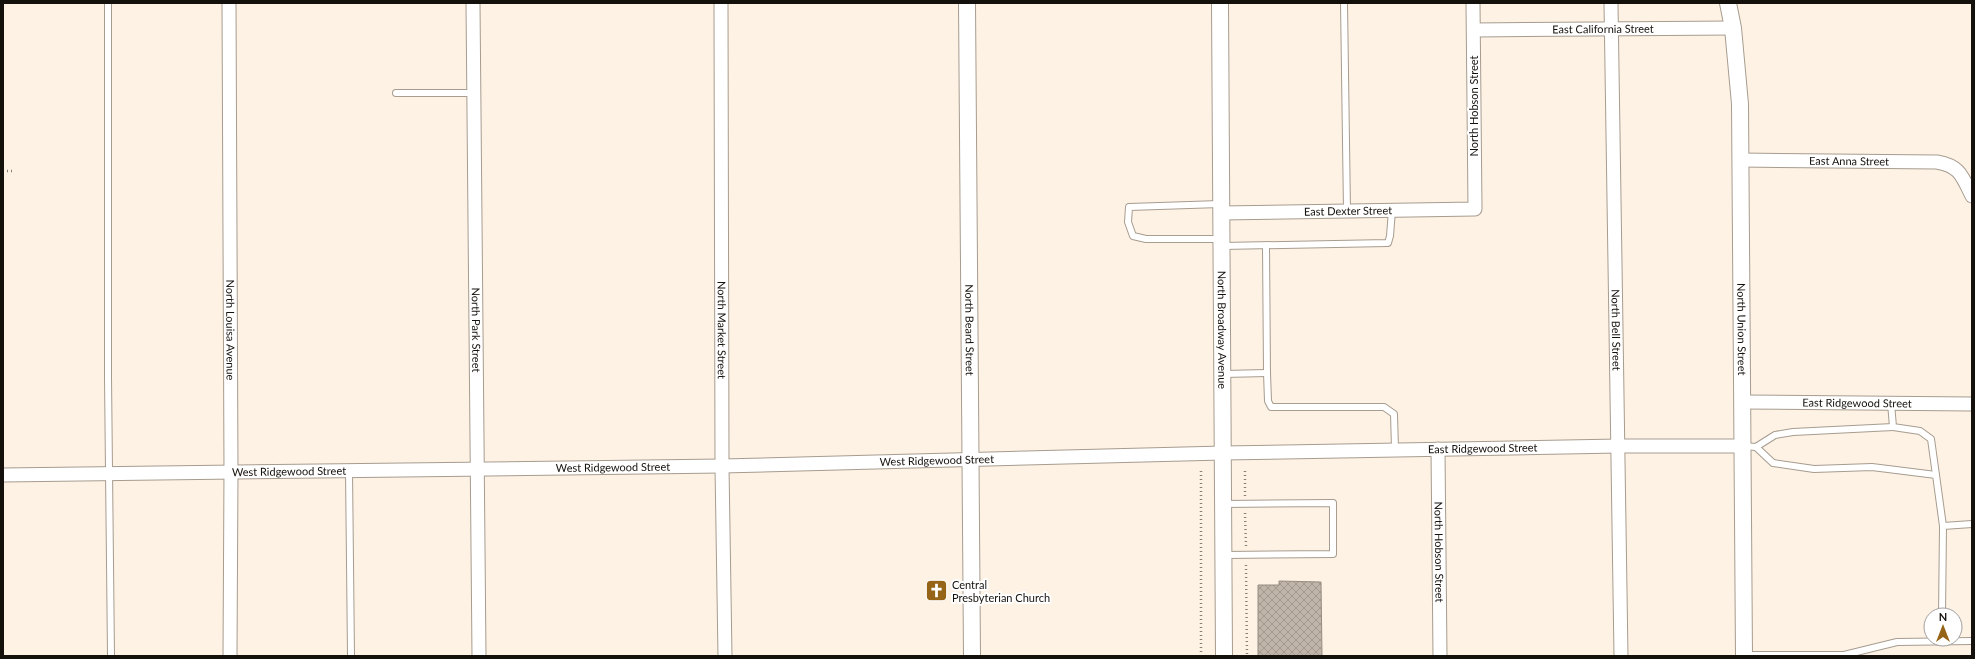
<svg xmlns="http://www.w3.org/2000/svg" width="1975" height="659" viewBox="0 0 1975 659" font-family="Lato,sans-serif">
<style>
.building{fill:url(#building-cross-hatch);stroke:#968c80}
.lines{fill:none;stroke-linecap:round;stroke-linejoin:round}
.service-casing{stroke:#a69c8f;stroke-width:8}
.minor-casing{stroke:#a69c8f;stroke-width:15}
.tertiary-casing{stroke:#a69c8f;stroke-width:18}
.path{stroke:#898178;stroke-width:2.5;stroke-dasharray:1 3;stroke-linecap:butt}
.service{stroke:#fff;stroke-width:6}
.minor{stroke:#fff;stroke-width:13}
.tertiary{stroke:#fff;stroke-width:16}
.labels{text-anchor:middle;stroke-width:4;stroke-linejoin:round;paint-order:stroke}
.street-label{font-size:11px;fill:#14100c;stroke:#fff}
.poi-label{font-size:11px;fill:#14100c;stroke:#fff;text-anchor:start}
</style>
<defs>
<pattern id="building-cross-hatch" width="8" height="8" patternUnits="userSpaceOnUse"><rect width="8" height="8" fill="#bfb4a7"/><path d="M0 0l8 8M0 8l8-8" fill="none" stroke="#a39a8f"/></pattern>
</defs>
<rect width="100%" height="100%" fill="#fef2e5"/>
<!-- building -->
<path class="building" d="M1279,581L1321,582L1322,656H1258V585H1279Z"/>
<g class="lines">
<defs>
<g id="service">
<path d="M108,3V377L111,656"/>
<path d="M1344,3L1347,211"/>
<path d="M396,93H473"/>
<path d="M1220,204L1129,207L1128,222L1133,236L1146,239H1221"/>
<path d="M1223,246L1388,243L1390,236L1392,210"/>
<path d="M1266,246L1267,373L1268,401L1271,407H1384L1394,414L1395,449"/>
<path d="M1224,374L1267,373"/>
<path d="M1891,403L1893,427L1920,431L1931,439L1936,475"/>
<path d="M1743,446L1756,447L1775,435L1793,432L1893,427"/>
<path d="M1756,447L1773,463L1814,469L1872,467L1936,475L1943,526"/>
<path d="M349,470L351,656"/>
<path d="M1223,504L1333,503V554L1225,555"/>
<path d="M1942,615L1943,526L1972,524"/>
<path d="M1744,655H1844L1897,642L1972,641"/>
</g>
<g id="minor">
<path id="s1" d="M229,3L231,472L230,656"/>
<path id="s2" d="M473,3L479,656"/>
<path id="s3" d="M721,3L722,466L725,656"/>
<path id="s4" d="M1611,3L1621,656"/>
<path id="s5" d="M1474,30L1733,28"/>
<path id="s6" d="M1740,160L1937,162C1960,166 1962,176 1972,196"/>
<path id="s7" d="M1221,213L1475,209L1473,3"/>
<path id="s8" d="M1742,402L1972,404"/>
<path id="s9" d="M1438,449L1440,656"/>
<path id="s10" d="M3,475L722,466L1223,453L1619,446H1743"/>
</g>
<g id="tertiary">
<path id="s11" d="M967,3L972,656"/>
<path id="s12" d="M1220,3L1224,656"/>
<path id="s13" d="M1728,3L1733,28L1740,104L1744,656"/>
</g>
</defs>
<!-- service casing -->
<use href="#service" class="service-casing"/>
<!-- minor casing -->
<use href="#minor" class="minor-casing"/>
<!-- tertiary casing -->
<use href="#tertiary" class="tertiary-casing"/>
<!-- path -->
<g class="path">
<path d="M3,171H13"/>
<path d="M1245,471V496"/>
<path d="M1245,513L1246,546"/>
<path d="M1246,565L1247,656"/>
<path d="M1201,656V471"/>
</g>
<!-- service -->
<use href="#service" class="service"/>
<!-- minor -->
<use href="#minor" class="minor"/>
<!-- tertiary -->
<use href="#tertiary" class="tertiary"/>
</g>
<!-- icons -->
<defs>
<symbol id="church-square" viewBox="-11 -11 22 22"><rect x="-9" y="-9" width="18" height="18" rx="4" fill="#966417" stroke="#fff"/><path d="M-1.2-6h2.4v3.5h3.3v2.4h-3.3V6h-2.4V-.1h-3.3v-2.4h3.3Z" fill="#fff"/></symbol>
</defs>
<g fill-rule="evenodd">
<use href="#church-square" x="924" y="578" width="25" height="25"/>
</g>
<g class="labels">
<!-- street labels -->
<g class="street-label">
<text dy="4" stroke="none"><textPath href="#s5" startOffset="129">East California Street</textPath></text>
<text transform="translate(1474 106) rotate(-90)" y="4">North Hobson Street</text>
<text dy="4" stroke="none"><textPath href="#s6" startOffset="109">East Anna Street</textPath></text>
<text dy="4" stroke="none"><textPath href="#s7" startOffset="127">East Dexter Street</textPath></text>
<text dy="4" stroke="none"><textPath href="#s11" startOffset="327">North Beard Street</textPath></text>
<text dy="4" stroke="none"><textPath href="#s4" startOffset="327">North Bell Street</textPath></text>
<text dy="4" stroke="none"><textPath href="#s13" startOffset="327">North Union Street</textPath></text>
<text dy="4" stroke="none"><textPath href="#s1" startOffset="327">North Louisa Avenue</textPath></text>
<text dy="4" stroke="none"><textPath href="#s2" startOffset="327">North Park Street</textPath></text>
<text dy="4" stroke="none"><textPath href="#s3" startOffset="327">North Market Street</textPath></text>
<text dy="4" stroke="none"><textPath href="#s12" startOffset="327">North Broadway Avenue</textPath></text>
<text dy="4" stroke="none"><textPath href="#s8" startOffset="115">East Ridgewood Street</textPath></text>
<text dy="4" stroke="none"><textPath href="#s10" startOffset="1480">East Ridgewood Street</textPath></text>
<text dy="4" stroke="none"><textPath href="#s10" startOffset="934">West Ridgewood Street</textPath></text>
<text dy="4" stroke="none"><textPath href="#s10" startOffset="610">West Ridgewood Street</textPath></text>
<text dy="4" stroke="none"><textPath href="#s10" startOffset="286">West Ridgewood Street</textPath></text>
<text dy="4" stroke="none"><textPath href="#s9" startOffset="103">North Hobson Street</textPath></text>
</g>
<!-- poi labels -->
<g class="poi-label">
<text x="952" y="589">Central<tspan x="952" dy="13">Presbyterian Church</tspan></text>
</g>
</g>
<!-- border -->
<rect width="1975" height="659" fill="none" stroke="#14100c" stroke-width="8"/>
<!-- north arrow -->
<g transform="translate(1943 627)"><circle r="19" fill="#ffffff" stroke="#a19f9e"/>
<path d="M0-3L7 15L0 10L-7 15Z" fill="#966417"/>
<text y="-6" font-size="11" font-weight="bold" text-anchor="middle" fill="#14100c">N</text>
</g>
</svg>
